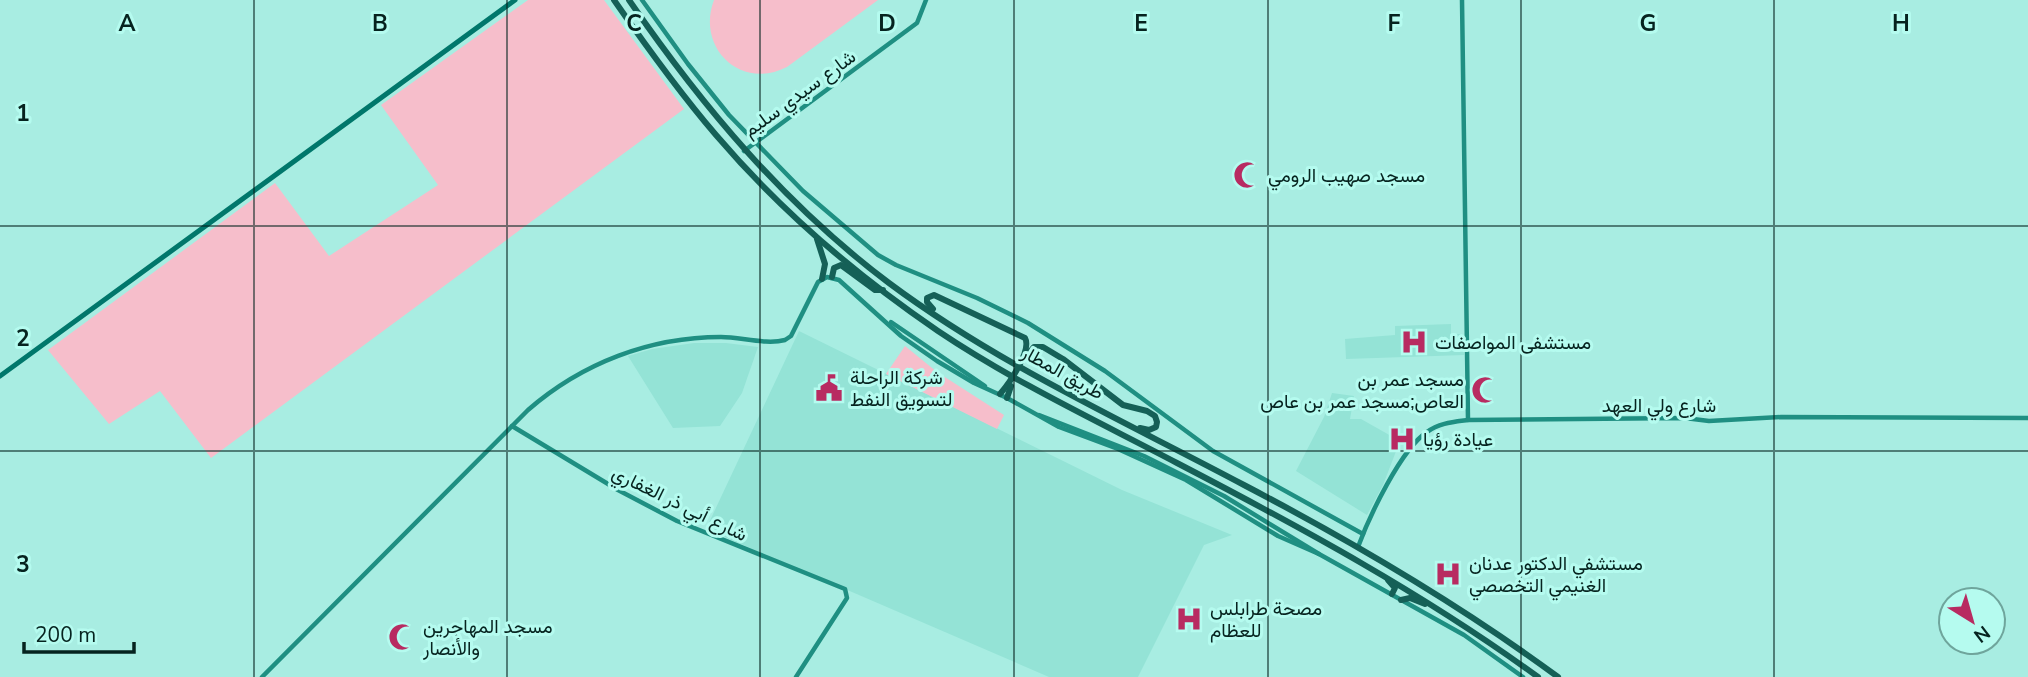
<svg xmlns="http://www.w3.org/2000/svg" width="2028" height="677" viewBox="0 0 2028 677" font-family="'Nunito Sans',Vazirmatn,sans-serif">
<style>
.built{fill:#94e3d6}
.green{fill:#f6becb}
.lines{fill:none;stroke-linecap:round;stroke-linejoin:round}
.secondary{stroke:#1f8f82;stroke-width:4.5}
.primary{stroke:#00776b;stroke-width:5}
.highway{stroke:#156057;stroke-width:6}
.grid{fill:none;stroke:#06231f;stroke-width:2;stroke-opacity:0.55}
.labels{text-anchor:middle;stroke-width:6;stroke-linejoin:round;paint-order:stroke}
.street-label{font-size:19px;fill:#06231f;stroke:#b5fbef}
.poi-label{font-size:19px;fill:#06231f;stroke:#b5fbef;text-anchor:start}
.grid-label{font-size:23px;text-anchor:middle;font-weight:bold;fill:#06231f;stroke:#b5fbef;stroke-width:6;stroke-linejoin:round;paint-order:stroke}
</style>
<rect width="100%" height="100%" fill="#a8ede2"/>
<!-- built -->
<g class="built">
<path d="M1451,324V334H1463L1464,355L1346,359L1345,339L1395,335V326Z"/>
<path d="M799,331L1122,490L1232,535L1204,545L1138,677H1049L706,529Z"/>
<path d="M694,343H726L758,347L742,393L720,426L673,428L628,356L652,349Z"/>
<path d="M1332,393L1354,396L1350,419H1361L1400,441L1383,485L1367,515L1296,471L1324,417Z"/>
</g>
<!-- green -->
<g class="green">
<path d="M528,0H604L684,109L211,458L160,391L109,424L48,350L275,183L329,256L438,185L381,105Z"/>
<path d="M714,0H878L787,67C740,91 696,47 714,0Z"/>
<path d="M905,346L937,372L1004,415L997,429L886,374Z"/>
</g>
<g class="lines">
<!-- secondary -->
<g class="secondary">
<path d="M642,0L688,64L729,115L803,191L878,255L896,265L977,298L1028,323L1105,371L1213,451L1363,534"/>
<path d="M1462,0L1468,420"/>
<path d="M744,151L917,23L926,0"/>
<path d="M891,322L985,386"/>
<path d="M1039,415L1144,456L1224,496L1319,554L1464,635L1523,677"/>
<path d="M512,426L618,490L677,521L845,589L847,598L796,677"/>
<path d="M1358,547C1369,517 1401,449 1427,432C1439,423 1453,422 1468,420L1685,418L1709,421L1781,417L2028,418"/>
<path d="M262,677L528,410C582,363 650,337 721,337C741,337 766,345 785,340L791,336L818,282L827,277L839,280L901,336L937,361L974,383L1007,398L1059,427L1118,449L1186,480L1278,536L1319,554"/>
</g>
<!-- primary -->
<path class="primary" d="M0,376L515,0"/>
<!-- highway -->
<g class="highway">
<path d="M614,0C646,46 679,92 716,135C780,210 856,275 938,331C1014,382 1097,421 1177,463C1302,528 1424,594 1538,677"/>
<path d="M629,0C702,106 785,205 889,283C999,365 1124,421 1244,485C1353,542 1459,604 1558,677"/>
<path d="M817,239L825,264L822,279"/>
<path d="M832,277L834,268L841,265L875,290H883"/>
<path d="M933,309L927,302V298L934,295L1025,338C1032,350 1009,384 1000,394"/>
<path d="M1027,355L1034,347H1043L1063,359L1123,405L1147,411L1155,416L1157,422L1156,427L1149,430L1140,428"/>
<path d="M1007,398L1011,386"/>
<path d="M1388,580L1395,588L1392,594"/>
<path d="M1401,600L1410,598L1425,604"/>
</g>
</g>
<!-- grid -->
<path class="grid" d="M254,0V677M507,0V677M760,0V677M1014,0V677M1268,0V677M1521,0V677M1774,0V677M0,226H2028M0,451H2028"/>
<!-- icons -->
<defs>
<symbol id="mosque-bare" viewBox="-9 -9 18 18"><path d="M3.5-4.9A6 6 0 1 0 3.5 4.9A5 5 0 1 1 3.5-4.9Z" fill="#b82b61" stroke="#b5fbef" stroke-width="2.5" paint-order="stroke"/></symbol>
<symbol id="hospital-bare" viewBox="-9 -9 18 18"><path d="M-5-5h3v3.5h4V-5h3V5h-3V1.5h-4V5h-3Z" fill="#b82b61" stroke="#b5fbef" stroke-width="2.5" paint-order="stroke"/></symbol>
<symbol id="civic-bare" viewBox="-9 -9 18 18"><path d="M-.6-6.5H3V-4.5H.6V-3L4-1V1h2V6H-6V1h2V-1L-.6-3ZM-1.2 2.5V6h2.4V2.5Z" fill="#b82b61" stroke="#b5fbef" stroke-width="2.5" paint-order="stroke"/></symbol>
</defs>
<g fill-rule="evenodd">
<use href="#mosque-bare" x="1228" y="156" width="38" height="38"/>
<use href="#hospital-bare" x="1395" y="323" width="38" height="38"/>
<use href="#civic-bare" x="810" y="369" width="38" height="38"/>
<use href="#mosque-bare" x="1466" y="371" width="38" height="38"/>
<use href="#hospital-bare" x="1383" y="420" width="38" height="38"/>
<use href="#hospital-bare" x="1429" y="555" width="38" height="38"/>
<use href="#hospital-bare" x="1170" y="600" width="38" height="38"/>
<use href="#mosque-bare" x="383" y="618" width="38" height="38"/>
</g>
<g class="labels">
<!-- street labels -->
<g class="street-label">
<text transform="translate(799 93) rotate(-36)" y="7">شارع سيدي سليم</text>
<text transform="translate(1063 372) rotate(29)" y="7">طريق المطار</text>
<text x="1659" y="412">شارع ولي العهد</text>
<text transform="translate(680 503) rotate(26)" y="7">شارع أبي ذر الغفاري</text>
</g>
<!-- poi labels -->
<g class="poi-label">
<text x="1268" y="182">مسجد صهيب الرومي</text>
<text x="1435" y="349">مستشفى المواصفات</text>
<text x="850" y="384">شركة الراحلة<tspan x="850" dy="22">لتسويق النفط</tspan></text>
<text x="1464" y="386" text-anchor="end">مسجد عمر بن<tspan x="1464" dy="22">العاص;مسجد عمر بن عاص</tspan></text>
<text x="1423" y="446">عيادة رؤيا</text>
<text x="1469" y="570">مستشفي الدكتور عدنان<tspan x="1469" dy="22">الغنيمي التخصصي</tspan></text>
<text x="1210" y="615">مصحة طرابلس<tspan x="1210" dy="22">للعظام</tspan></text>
<text x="423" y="633">مسجد المهاجرين<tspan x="423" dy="22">والأنصار</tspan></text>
</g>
</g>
<g class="grid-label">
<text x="127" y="31">A</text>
<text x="380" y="31">B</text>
<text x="634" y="31">C</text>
<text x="887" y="31">D</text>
<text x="1141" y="31">E</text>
<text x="1394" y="31">F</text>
<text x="1648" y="31">G</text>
<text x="1901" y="31">H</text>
<text x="23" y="121">1</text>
<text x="23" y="346">2</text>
<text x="23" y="572">3</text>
</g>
<!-- north arrow -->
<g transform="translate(1972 621) rotate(143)"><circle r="33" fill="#b5fbef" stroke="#6fa59c" stroke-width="2"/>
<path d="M0-5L12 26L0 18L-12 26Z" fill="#b82b61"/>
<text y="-10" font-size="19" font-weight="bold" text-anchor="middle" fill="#06231f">N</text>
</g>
<!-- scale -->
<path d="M24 642v10h110v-10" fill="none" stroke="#06231f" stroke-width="3.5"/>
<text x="35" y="642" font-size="21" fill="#06231f" stroke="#b5fbef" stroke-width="5" paint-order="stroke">200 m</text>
</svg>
